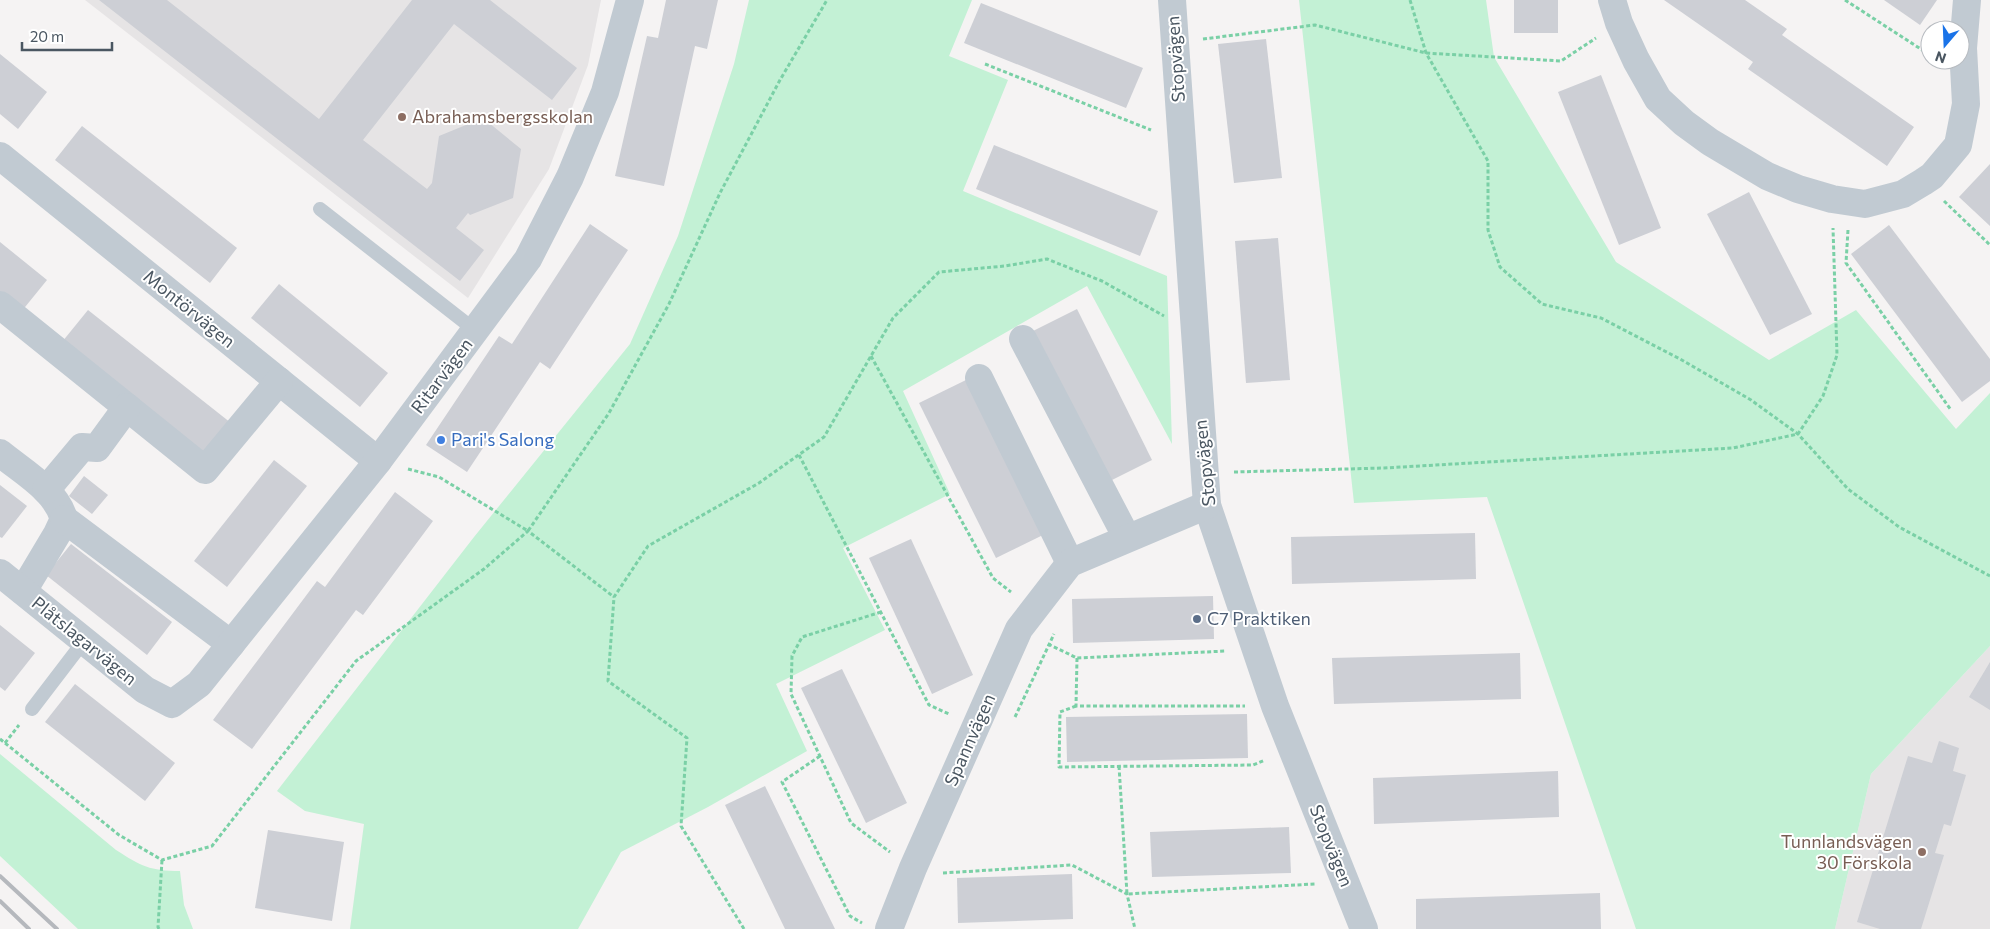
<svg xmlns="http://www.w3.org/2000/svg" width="1990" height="929" viewBox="0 0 1990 929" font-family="Commissioner,sans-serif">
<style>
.education{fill:#e6e4e5}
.green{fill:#c3f1d5}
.building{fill:#cdcfd5}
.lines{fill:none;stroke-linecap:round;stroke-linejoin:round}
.path{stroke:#7ad0a6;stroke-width:3;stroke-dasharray:4 2.5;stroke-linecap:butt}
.lane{stroke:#c1cad2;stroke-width:14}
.street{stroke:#c1cad2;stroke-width:28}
.rail{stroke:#b5b8bd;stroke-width:4}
.education-dot{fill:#8d6e63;stroke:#fff;stroke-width:2}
.shop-dot{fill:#3f7fe0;stroke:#fff;stroke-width:2}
.service-dot{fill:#5c6f8a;stroke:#fff;stroke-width:2}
.labels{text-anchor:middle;stroke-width:4;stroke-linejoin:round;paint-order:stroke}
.street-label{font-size:18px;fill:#4a5661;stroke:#fff}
.education-label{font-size:18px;fill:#785e54;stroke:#fff;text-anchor:start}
.shop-label{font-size:18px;fill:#366cbe;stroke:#fff;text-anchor:start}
.service-label{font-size:18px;fill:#4e5e75;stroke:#fff;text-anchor:start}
</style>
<rect width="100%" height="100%" fill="#f5f3f3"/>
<!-- education -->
<g class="education">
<path d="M85,0H601L588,65L549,169L468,298Z"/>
<path d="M1990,646V929H1835L1871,774Z"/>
</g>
<!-- green -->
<g class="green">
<path d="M749,0H972L949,56L1008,80L963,191L1167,276L1172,444L1087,286L903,391L950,494L843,548L885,630L776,684L807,751L708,807L621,852L578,929H350L364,824L305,811L277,791L474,537L630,344L678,236L734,64Z"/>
<path d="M1299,0H1486L1494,57L1616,262L1769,360L1856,310L1956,429L1990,393V646L1871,774L1835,929H1636L1487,497L1354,503Z"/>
<path d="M0,754L116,850C141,866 150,871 180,871L184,905L193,929H78L0,856Z"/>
</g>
<!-- building -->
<g class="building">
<path d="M99,0H167L319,119L412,0H490L577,68L552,100L454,24L363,140L427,189L432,183L439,136L483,118L521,149L513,198L470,215L468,213L456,228L484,250L460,281Z"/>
<path d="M666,0H718L707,49L695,46L664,186L615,176L647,36L658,38Z"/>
<rect x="1514" y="0" width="44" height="33"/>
<path d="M1664,0H1745L1787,29L1782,35L1914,127L1887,166L1748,69L1753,62Z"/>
<path d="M1884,0H1937L1920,25Z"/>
<path d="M981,3L1143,68L1126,108L964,43Z"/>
<path d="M1266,39L1282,178L1234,183L1218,44Z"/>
<path d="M0,54L47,92L18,129L0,114Z"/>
<path d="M1601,75L1661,228L1619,245L1558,92Z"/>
<path d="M82,126L237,248L210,283L55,160Z"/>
<path d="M994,145L1158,211L1140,256L976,189Z"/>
<path d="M1990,164V226L1959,197Z"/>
<path d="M1749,192L1812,314L1770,335L1707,214Z"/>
<path d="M590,224L628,250L550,369L540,362L467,472L426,445L499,336L512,344Z"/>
<path d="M1889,225L1990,359V381L1962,402L1851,254Z"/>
<path d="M1278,238L1290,380L1246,383L1235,241Z"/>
<path d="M0,242L47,280L21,312L0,294Z"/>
<path d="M279,284L388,373L360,407L251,318Z"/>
<path d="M1077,309L1152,460L1106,483L1031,332Z"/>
<path d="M88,310L231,423L205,455L62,342Z"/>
<path d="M966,380L1043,535L996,558L919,403Z"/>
<path d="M274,460L307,486L227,587L194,561Z"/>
<path d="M84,476L108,495L92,514L69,496Z"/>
<path d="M0,485L27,506L2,538L0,537Z"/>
<path d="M395,492L433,521L363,615L356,610L252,749L213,720L317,581L325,587Z"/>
<path d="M1475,533L1476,579L1292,584L1291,537Z"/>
<path d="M911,539L973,675L932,694L869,558Z"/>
<path d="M71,544L172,622L147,655L46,575Z"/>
<path d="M1213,596L1214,639L1073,643L1072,599Z"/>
<path d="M0,625L35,653L5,691L0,687Z"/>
<path d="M1520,653L1521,699L1334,704L1332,658Z"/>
<path d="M1990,662V710L1969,697Z"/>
<path d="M842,669L907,803L866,823L801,688Z"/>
<path d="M75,684L175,763L145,801L45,722Z"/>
<path d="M1247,714L1248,758L1067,762L1066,717Z"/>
<path d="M1939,741L1959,748L1953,771L1966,775L1951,826L1944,824L1935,853L1944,855L1921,929H1880L1857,922L1908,756L1932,763Z"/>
<path d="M1558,771L1559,817L1374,824L1373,778Z"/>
<path d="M765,786L797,852L835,929H785L725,805Z"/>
<path d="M1289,827L1291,873L1152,877L1150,832Z"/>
<path d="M268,830L344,842L332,921L255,908Z"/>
<path d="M1072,874L1073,919L958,923L957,878Z"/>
<path d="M1600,893L1601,929H1416V899Z"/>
</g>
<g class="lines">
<!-- path -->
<g class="path">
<path d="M1410,0L1426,53L1488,161V230L1500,267L1542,304L1601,318L1680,359L1751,400L1798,434L1848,489L1899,527L1990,576"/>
<path d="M1845,0L1930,55"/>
<path d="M1203,39L1315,25L1426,53L1561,61L1596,38"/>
<path d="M985,64L1151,130"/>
<path d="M1944,201L1990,245"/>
<path d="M1848,230L1846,263L1951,410"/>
<path d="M871,356L993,578L1011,592"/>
<path d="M799,455L929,705L949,714"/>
<path d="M408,469L439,477L528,531L609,413L669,304L720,193L780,80L827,0"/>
<path d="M1234,472L1384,468L1733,448L1798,434L1823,396L1837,355L1833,228"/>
<path d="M881,612L802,637L792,656L791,694L851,823L890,852"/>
<path d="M1048,644L1077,658L1226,651"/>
<path d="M1077,658L1076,706H1245"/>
<path d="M1076,706L1060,712L1059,767L1253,765L1265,760"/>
<path d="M1015,717L1054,634"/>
<path d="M0,739L119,835L162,860L212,846L356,661L484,569L528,531L614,597"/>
<path d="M5,743L19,725"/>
<path d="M820,756L782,782L850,916L862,923"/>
<path d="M1119,766L1127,894L1315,884"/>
<path d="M943,873L1072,865L1127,894L1135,929"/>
<path d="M159,929L158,927L162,860"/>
<path d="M744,929L681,826L687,738L608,681L614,597L648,546L759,483L824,437L893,318L939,272L1005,266L1047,259L1102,281L1164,316"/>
</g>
<!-- lane -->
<g class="lane">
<path d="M320,209L476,331"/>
<path d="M32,709L84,641"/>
</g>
<!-- street -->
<g class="street">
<path d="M1172,0L1207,505L1275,706L1364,929"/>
<path d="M1612,0L1619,23L1636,60L1658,99L1684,123L1710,142L1767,176L1798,189L1832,199L1865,204L1903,194L1923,182L1932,176L1958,145L1966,104L1963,48L1967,0"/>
<path d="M0,156L378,461"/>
<path d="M0,305L205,470L279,381"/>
<path d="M1023,339L1127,538"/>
<path d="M979,378L1070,563"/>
<path d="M0,453C23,472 56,490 64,519L57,534L23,591"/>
<path d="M46,490L82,447L97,448L127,407"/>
<path d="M64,519L231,644"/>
<path d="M0,573L145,690L172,704L199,684L378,461L528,259L570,177L605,92L630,0"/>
<path d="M889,929L913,868L1019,629L1070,563L1207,505"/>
</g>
<!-- rail -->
<g class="rail">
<path d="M0,876L57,929"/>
<path d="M0,901L29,929"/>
</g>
</g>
<!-- markers -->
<g class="education-dot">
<circle cx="402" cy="117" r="5"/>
<circle cx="1922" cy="852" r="5"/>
</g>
<circle class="shop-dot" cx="441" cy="440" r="5"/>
<circle class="service-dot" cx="1197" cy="619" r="5"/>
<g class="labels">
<!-- street labels -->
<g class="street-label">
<text transform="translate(1176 59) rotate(-94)" y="6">Stopvägen</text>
<text transform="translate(189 309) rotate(39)" y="6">Montörvägen</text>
<text transform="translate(442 376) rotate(-53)" y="6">Ritarvägen</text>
<text transform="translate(1205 463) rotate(-96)" y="6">Stopvägen</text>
<text transform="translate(84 641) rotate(39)" y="6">Plåtslagarvägen</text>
<text transform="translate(970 740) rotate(-66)" y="6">Spannvägen</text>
<text transform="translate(1331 846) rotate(68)" y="6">Stopvägen</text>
</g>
<!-- education labels -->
<g class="education-label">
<text x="412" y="123">Abrahamsbergsskolan</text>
<text x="1912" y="848" text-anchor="end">Tunnlandsvägen<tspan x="1912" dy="21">30 Förskola</tspan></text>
</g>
<!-- shop labels -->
<g class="shop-label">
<text x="451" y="446">Pari's Salong</text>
</g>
<!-- service labels -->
<g class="service-label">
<text x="1207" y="625">C7 Praktiken</text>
</g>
</g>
<!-- north arrow -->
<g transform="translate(1945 45) rotate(199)"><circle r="24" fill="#ffffff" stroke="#b7bbc0"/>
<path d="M0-4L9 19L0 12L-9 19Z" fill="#1a73e8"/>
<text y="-8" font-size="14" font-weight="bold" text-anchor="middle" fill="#4a5661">N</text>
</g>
<!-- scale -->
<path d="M22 42v8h90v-8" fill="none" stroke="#4a5661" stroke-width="2.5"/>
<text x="30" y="42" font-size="15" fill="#4a5661" stroke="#ffffff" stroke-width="4" paint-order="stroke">20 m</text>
</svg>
